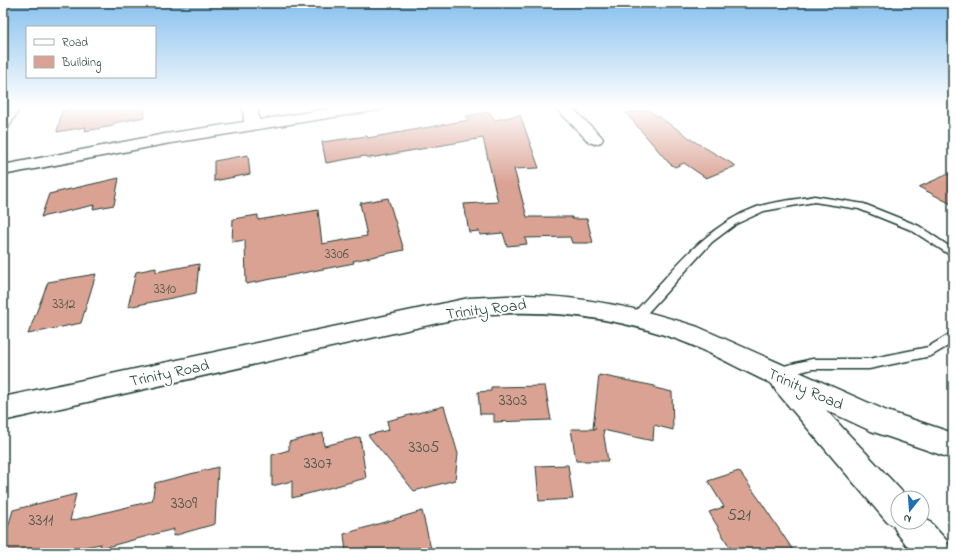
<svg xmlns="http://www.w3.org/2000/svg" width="956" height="556" viewBox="0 0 956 556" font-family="'Indie Flower',sans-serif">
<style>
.building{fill:#daa293;stroke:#1f3d34}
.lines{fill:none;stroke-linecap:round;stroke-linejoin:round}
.lane-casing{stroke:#1f3d34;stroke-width:3}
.street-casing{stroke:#1f3d34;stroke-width:3}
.lane{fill:#fff;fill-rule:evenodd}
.street{fill:#fff;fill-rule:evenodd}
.labels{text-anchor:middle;stroke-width:4;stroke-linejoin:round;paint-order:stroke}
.number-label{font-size:14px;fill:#4e564c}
.street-label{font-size:16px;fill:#1f3d34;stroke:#fff}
.near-number-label{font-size:17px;fill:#4e564c}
</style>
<rect width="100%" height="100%" fill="#fff"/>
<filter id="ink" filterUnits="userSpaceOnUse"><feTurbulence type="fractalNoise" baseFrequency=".025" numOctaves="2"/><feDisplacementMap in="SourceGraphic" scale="8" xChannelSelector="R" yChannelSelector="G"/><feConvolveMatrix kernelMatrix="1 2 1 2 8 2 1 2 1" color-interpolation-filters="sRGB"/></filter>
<g filter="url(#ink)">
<!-- building -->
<g class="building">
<path d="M91,106H144L145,117L114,123L113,126L85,131L86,127L57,132L62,111Z"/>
<path d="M648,110L682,132L692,140L736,166L706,178L684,163L675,167L669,163L626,113Z"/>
<path d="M489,112L495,120L520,115L539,168L514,169L527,217H572V219H587L593,243H572L570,237L525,238L527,244L507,246L503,233L480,235L479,231L469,232L464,204L498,202L483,138L370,158L365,156L326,163L322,142L367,136L368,138L469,120L466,116Z"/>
<path d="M248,155L250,174L214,181V161Z"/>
<path d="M953,172V205L919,187Z"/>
<path d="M119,178L114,205L93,209L94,205L41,217L49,194Z"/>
<path d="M388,198L404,250L353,261L354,263L246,284L245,240L232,242L233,219L258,215V220L318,210L322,244L367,236L360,203Z"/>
<path d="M199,264L196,293L128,307L136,272L156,268V272Z"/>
<path d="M96,274L81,323L28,334L48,282Z"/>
<path d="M599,375L655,386V388L672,392L673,430L654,425L653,441L603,430L608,461H576L571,429H596L593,428Z"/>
<path d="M545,386L551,420L494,422V414H480L478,392L491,391V387Z"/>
<path d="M444,406L458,454L455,480L414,491L368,435L389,430L387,421Z"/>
<path d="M323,433L324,446L360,437L366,478L292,498V481L272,486V455L289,450V442Z"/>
<path d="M568,465L573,499L539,501L536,466Z"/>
<path d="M218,467L215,524L173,536L174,529L99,549L101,544L51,553H3V528L8,527L13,510L76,494L70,521L152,501L155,483Z"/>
<path d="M739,471L759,499L795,553H733L709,512L724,507L708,481Z"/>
<path d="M422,511L432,553H346L344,534Z"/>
</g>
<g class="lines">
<defs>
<g id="lane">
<path d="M814,196L864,204L919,226L953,249V257L911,230L859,209L814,202L764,211L736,224L712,242L640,321L636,322L632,321L630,318L632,315C669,275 704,226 757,207C775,201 796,200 814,196Z"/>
<path d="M953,332V343L931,356L869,369H812L793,374L780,382L775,381L773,377L775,373L784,366L812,359H869L928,347Z"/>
</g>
<g id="street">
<path d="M7,106H21L8,128L3,130V112Z"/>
<path d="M243,106H257L259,120L348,106H385L383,109L378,110L165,144L3,175V165L165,134L244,122Z"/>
<path d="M554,106H570L601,136L603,139L601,142L595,144L589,142Z"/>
<path d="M526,295C587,297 640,308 698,327L887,411L953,433V459L871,431L826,410L908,498H898V522H922V513L947,541L952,553H913L897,533L893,525L887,522L776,391L772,384C741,370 711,352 679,340C610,315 541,308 469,316L3,421V397L469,298Z"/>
</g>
</defs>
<!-- lane casing -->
<use href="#lane" class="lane-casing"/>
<!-- street casing -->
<use href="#street" class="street-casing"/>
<!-- lane -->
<use href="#lane" class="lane"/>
<!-- street -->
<use href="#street" class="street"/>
</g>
</g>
<!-- sky -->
<linearGradient id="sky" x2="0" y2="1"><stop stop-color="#87c0ee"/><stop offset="0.58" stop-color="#fff"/><stop offset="1" stop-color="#fff" stop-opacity="0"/></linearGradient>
<rect width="956" height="184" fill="url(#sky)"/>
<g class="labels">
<!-- number labels -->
<g class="number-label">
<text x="337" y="258">3306</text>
<text x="165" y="293">3310</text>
<text x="64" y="308">3312</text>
</g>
<!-- street labels -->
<g class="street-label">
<text transform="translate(486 308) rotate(-7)" y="6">Trinity Road</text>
<text transform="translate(169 372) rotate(-12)" y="6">Trinity Road</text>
<text transform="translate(806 388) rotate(24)" y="6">Trinity Road</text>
</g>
<!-- near-number labels -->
<g class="near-number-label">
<text x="513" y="405">3303</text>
<text x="424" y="452">3305</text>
<text x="318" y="468">3307</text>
<text x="184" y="508">3309</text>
<text x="739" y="520">521</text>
<text x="41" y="525">3311</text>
</g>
</g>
<!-- margin -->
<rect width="956" height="556" fill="none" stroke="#fff" stroke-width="16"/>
<rect x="8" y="8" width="940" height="540" fill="none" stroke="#1f3d34" stroke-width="1.5" filter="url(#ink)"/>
<!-- legend -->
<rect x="26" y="26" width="130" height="52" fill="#ffffff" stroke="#a5b1ae"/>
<rect x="34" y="39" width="20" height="6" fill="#ffffff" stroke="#a5b1ae"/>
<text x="62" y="46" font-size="12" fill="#1f3d34">Road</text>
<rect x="34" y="56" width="20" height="12" fill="#daa293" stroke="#a5b1ae"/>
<text x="62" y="66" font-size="12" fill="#1f3d34">Building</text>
<!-- north arrow -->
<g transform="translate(910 510) rotate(197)"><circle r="19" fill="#ffffff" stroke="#a5b1ae"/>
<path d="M0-3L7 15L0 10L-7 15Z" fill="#1f6fb2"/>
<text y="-6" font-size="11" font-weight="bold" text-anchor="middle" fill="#1f3d34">N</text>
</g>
</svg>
